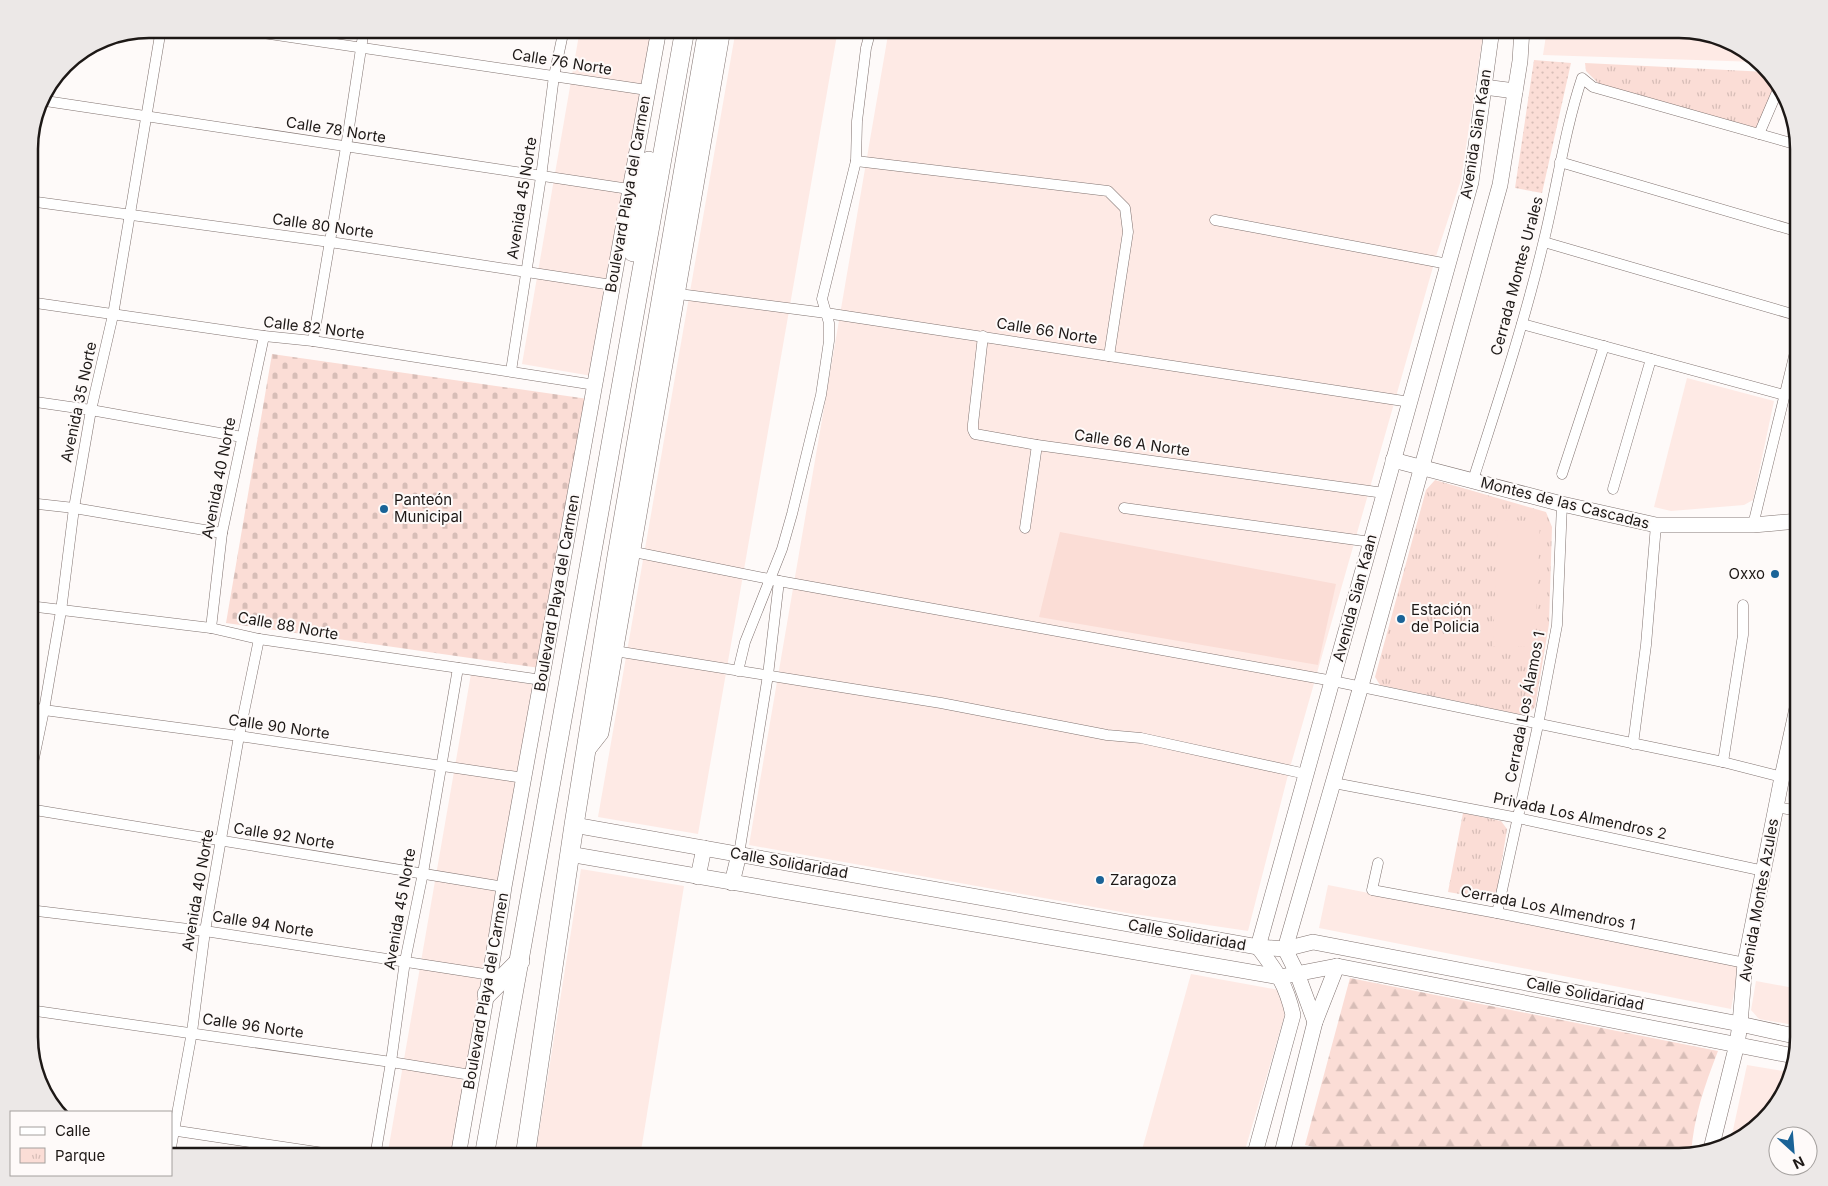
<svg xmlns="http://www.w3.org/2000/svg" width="1828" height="1186" viewBox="0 0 1828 1186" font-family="Inter,sans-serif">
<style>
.built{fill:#feeae5}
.grass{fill:url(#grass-dots)}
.forest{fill:url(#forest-firs)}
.cemetery{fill:url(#cemetery-stones)}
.park{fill:url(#park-tufts)}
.garden{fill:#fbddd6}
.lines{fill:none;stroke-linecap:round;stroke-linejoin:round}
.street-casing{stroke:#817370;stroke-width:11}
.secondary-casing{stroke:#817370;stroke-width:16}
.highway-casing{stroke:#817370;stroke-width:20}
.street{stroke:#fff;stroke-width:10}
.secondary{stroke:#fff;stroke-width:15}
.highway{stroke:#fff;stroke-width:19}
.poi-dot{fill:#1a6397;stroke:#fefaf9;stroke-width:2}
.labels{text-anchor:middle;stroke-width:4;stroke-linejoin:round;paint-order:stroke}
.street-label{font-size:15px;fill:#1d1816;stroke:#fefaf9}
.poi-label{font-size:15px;fill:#1d1816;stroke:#fefaf9;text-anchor:start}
.rim{fill:none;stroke:#1d1816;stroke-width:2.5}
</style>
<defs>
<pattern id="grass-dots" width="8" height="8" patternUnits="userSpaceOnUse" patternTransform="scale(1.25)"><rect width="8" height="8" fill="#fbddd6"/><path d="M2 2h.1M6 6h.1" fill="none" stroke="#d7bdb7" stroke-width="1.8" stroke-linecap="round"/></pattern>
<pattern id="forest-firs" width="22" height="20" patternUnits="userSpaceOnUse" patternTransform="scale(1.25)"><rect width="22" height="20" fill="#fbddd6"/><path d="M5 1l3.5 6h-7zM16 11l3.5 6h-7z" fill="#d7bdb7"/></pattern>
<pattern id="cemetery-stones" width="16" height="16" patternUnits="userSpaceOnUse" patternTransform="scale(1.25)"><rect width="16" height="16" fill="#fbddd6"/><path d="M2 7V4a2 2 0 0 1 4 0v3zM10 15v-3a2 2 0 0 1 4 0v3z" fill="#d7bdb7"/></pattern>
<pattern id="park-tufts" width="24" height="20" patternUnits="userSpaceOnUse" patternTransform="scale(1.25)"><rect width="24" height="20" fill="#fbddd6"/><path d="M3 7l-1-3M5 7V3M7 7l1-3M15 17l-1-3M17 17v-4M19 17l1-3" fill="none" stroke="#d7bdb7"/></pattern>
</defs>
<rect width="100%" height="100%" fill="#fefaf9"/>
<!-- built -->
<g class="built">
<path d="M580,29H652L592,376L522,364Z"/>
<path d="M736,29H838L698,834L598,817Z"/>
<path d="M889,29H1484L1461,180L1437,253L1289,771L1248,931L1127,913L749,845Z"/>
<path d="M1547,29H1679L1746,49L1758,62L1543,55Z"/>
<path d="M1687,378L1774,401L1753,500L1744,505L1671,511L1654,507Z"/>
<path d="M471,674L536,685L454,1157H387Z"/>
<path d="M581,869L684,886L640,1157H535Z"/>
<path d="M1328,885L1739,966L1731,1009L1319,928Z"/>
<path d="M1191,974L1279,990L1285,1014L1243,1157H1140Z"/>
<path d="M1756,981L1799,989V1026L1759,1019L1751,1010Z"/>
<path d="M1747,1065L1789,1072L1779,1104L1739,1141L1730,1144Z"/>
</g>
<!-- grass -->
<path class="grass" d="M1534,60L1571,63L1542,193L1515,188Z"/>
<!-- forest -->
<path class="forest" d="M1350,978L1718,1051C1704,1087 1694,1116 1691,1154L1680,1157H1359L1305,1145Z"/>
<!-- cemetery -->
<path class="cemetery" d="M272,354L588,399L540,668L226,623Z"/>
<!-- park -->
<g class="park">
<path d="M1585,63L1768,72L1778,84L1761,127L1755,130L1603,88L1586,71Z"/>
<path d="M1435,480L1546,512L1552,527L1549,624L1535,707L1530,712L1523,715L1380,685L1375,677L1426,490Z"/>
<path d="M1463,813L1501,821L1507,829L1497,890L1489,899L1448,892Z"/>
</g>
<!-- garden -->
<g class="garden">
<path d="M1498,520L1540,521L1535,647L1493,646Z"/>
<path d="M1060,532L1336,584L1318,665L1039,617Z"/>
</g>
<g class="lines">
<defs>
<g id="street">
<path d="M235,29L647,90"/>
<path d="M39,100L629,189"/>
<path d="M1759,134L1780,85"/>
<path d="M856,161L1108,191L1125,208L1128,232L1109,356"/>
<path d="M1560,162L1799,232"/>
<path d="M29,201L330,242L612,285"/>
<path d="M1215,220L1448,264"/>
<path d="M1544,242L1799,316"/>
<path d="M679,294L826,313L1410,402"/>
<path d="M29,302L264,336L313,341L595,385"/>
<path d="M1522,324L1784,395"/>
<path d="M983,336L973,424V430L975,434L1037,445L1384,493"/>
<path d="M313,341L346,147L364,29"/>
<path d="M511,371L541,177L554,76L564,29"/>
<path d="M29,401L91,410L242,437"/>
<path d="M1562,474L1604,346"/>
<path d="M1473,480C1498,402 1524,324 1543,244C1557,188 1564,132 1582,78L1593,87L1798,145"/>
<path d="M1613,489L1651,359"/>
<path d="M29,503L74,508L222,533"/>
<path d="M1124,508L1371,542"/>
<path d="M1753,525L1799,336"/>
<path d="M1025,528L1037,445"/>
<path d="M634,552L779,581L1333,681L1723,762L1782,777"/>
<path d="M29,606L211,628L259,639L542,680"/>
<path d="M211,628L222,533L264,336"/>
<path d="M615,651L941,703L1107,735L1141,738L1306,774"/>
<path d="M738,671L745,642L782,549L792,514L821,395L829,341V323L822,299L856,161L857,121L866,48L871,29"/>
<path d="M29,708L239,736L524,778"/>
<path d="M1633,744L1646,645L1656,525"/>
<path d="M1723,762L1743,635V605"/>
<path d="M29,782L44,710L61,611L74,508L91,410L113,315L161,29"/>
<path d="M1334,783L1518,818L1764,871"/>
<path d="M1776,807L1799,811"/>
<path d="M29,809L504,887"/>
<path d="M739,854L768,675L779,581"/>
<path d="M1378,863L1372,890L1497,913L1745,963"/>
<path d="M29,910L205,931L491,975"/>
<path d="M1497,913L1538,725L1557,625L1562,504"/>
<path d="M29,1010L391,1062L471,1075"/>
<path d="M171,1130L350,1157"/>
<path d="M171,1147L192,1032L205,931L239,736L259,639"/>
<path d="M375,1157L391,1062L405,961L423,873L458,668"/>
</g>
<g id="secondary">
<path d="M1484,87L1515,91"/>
<path d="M1393,460L1562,504L1656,525H1753L1799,521"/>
<path d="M586,752L601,733L605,711L723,29"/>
<path d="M574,825L1258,947L1285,949L1313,942L1740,1024L1799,1037"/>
<path d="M569,854L1280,977L1337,966L1794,1056"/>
<path d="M698,877L704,848"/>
<path d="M732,883L739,854"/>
<path d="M1315,1022L1297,973L1285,949L1361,686L1500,185L1520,61L1522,29"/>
<path d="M1711,1149L1737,1044L1740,1024L1745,963L1782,777L1799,699"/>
<path d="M458,1157C473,1067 491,978 504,887L659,29"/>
<path d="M1254,1157L1293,1015C1286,984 1277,972 1258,947L1471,182L1492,29"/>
<path d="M1281,1157L1315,1022L1337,966"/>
</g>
<g id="highway">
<path d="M633,252L649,161"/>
<path d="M487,994L520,961"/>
<path d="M484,1157L685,29"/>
<path d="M525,1157L574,825L617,556L708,29"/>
</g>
</defs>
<!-- street casing -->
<use href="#street" class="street-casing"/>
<!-- secondary casing -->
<use href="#secondary" class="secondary-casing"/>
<!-- highway casing -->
<use href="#highway" class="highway-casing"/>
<!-- street -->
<use href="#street" class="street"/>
<!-- secondary -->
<use href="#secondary" class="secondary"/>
<!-- highway -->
<use href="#highway" class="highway"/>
</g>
<!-- markers -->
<g class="poi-dot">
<circle cx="384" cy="509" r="5"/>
<circle cx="1775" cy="574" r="5"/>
<circle cx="1401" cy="619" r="5"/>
<circle cx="1100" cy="880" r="5"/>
</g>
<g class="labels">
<!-- street labels -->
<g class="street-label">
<text transform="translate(562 62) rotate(9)" y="5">Calle 76 Norte</text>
<text transform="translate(336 130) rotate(9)" y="5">Calle 78 Norte</text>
<text transform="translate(1476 134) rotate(-81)" y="5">Avenida Sian Kaan</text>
<text transform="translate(628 194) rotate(-80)" y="5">Boulevard Playa del Carmen</text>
<text transform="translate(522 198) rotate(-81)" y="5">Avenida 45 Norte</text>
<text transform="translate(323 226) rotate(8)" y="5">Calle 80 Norte</text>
<text transform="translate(1517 276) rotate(-75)" y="5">Cerrada Montes Urales</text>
<text transform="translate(314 328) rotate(7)" y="5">Calle 82 Norte</text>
<text transform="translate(1047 331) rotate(9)" y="5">Calle 66 Norte</text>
<text transform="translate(79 402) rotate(-78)" y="5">Avenida 35 Norte</text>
<text transform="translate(1132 443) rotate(8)" y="5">Calle 66 A Norte</text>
<text transform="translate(219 478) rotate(-79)" y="5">Avenida 40 Norte</text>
<text transform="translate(1565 503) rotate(14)" y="5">Montes de las Cascadas</text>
<text transform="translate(557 593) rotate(-80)" y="5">Boulevard Playa del Carmen</text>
<text transform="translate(1355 598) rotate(-75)" y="5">Avenida Sian Kaan</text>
<text transform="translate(288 626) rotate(10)" y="5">Calle 88 Norte</text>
<text transform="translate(1525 707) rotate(-79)" y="5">Cerrada Los Álamos 1</text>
<text transform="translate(279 727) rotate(8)" y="5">Calle 90 Norte</text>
<text transform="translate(1580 816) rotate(12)" y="5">Privada Los Almendros 2</text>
<text transform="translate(284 836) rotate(9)" y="5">Calle 92 Norte</text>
<text transform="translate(789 863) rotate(10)" y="5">Calle Solidaridad</text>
<text transform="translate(198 890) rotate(-80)" y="5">Avenida 40 Norte</text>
<text transform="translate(1759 900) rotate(-80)" y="5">Avenida Montes Azules</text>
<text transform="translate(1548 908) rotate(11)" y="5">Cerrada Los Almendros 1</text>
<text transform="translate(400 909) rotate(-80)" y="5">Avenida 45 Norte</text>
<text transform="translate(263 924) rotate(9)" y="5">Calle 94 Norte</text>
<text transform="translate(1187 935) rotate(10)" y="5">Calle Solidaridad</text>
<text transform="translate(486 991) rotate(-80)" y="5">Boulevard Playa del Carmen</text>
<text transform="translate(1585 994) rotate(11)" y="5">Calle Solidaridad</text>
<text transform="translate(253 1026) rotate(8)" y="5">Calle 96 Norte</text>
</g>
<!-- poi labels -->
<g class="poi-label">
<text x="394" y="505">Panteón<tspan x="394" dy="17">Municipal</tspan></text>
<text x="1765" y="579" text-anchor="end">Oxxo</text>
<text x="1411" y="615">Estación<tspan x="1411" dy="17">de Policia</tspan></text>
<text x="1110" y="885">Zaragoza</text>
</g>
</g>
<!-- crop -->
<path d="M0 0H1828V1186H0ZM149 38H1679A111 111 0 0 1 1790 149V1037A111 111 0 0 1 1679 1148H149A111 111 0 0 1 38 1037V149A111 111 0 0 1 149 38Z" fill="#ece8e7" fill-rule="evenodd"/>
<path class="rim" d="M149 38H1679A111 111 0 0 1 1790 149V1037A111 111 0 0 1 1679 1148H149A111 111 0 0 1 38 1037V149A111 111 0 0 1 149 38Z"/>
<!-- legend -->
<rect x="10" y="1111" width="162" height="65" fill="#fefaf9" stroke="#a4a09e"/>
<rect x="20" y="1127" width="25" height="8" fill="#ffffff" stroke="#a4a09e"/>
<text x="55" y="1136" font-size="15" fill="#1d1816">Calle</text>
<rect x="20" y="1148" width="25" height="15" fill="url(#park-tufts)" stroke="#a4a09e"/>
<text x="55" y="1161" font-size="15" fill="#1d1816">Parque</text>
<!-- north arrow -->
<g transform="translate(1793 1151) rotate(154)"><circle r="24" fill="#fefaf9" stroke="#a4a09e"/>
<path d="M0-4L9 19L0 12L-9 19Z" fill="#1a6397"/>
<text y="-8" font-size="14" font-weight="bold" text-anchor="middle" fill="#1d1816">N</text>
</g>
</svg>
